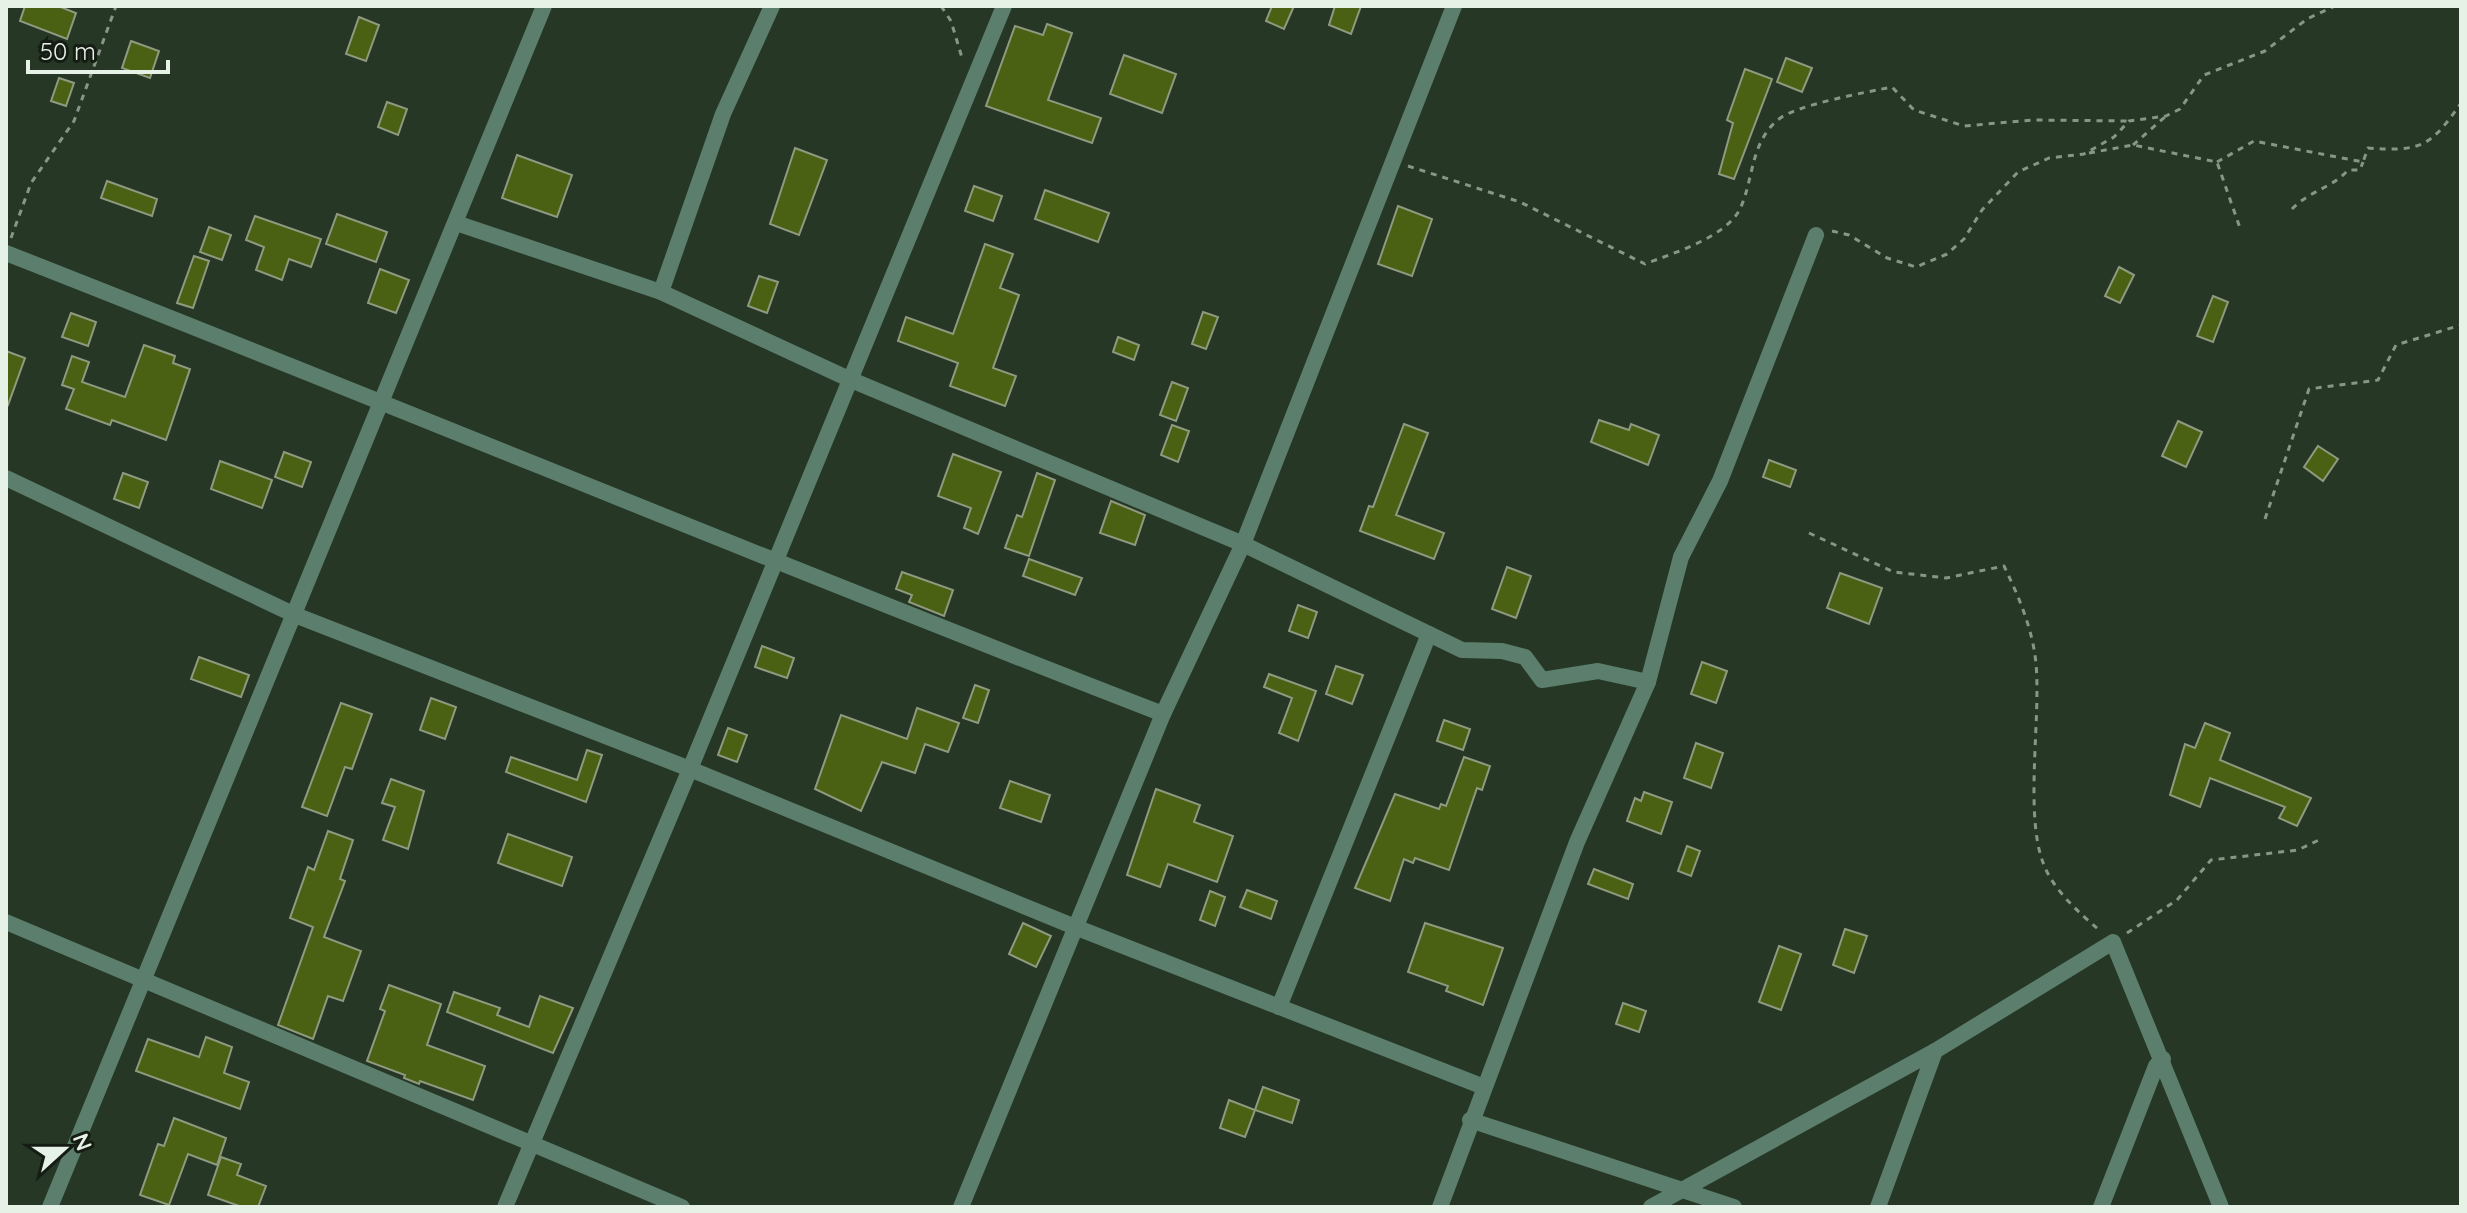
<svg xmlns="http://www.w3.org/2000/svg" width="2467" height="1213" viewBox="0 0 2467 1213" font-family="Quicksand,sans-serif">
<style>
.building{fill:#4a6114;stroke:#8f9a80;stroke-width:2}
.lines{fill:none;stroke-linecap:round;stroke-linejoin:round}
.path{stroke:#889687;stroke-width:3;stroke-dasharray:6 6;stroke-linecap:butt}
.minor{stroke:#5c7e6d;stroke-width:16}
</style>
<rect width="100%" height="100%" fill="#263725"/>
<!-- building -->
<g class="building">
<path d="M25,6H58L76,13L67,39L20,21Z"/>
<path d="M1272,6H1294L1284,29L1266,21Z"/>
<path d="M1335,6H1361L1351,34L1329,25Z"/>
<path d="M359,17L379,25L366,61L346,54Z"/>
<path d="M1047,24L1072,33L1048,100L1101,118L1092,143L986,106L1015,26L1043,35Z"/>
<path d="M131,41L159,51L150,78L122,68Z"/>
<path d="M1124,55L1176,74L1162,113L1110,94Z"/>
<path d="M1786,58L1812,68L1802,92L1777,82Z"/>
<path d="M1745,69L1772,79L1734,179L1719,174L1733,123L1727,120Z"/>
<path d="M59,78L74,83L66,106L51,101Z"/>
<path d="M387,102L407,109L398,135L378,127Z"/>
<path d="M795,148L827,160L799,235L770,224Z"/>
<path d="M517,155L572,175L557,217L502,198Z"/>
<path d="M107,181L157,199L152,216L101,198Z"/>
<path d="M974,186L1002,196L993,221L965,211Z"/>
<path d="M1045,190L1109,213L1098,242L1035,219Z"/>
<path d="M1398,206L1432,219L1412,276L1378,264Z"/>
<path d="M337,214L387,232L376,262L326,244Z"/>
<path d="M255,216L321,239L311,267L289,259L282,280L256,270L264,247L246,240Z"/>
<path d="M209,227L231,235L222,260L200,252Z"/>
<path d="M985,244L1013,254L1000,288L1019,295L993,368L1016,376L1005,406L950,386L958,363L898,341L906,317L953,334Z"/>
<path d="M194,256L209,261L193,308L177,303Z"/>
<path d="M2119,267L2134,275L2120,303L2105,296Z"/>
<path d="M380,269L409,280L396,313L368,303Z"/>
<path d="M759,276L778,282L767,313L748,306Z"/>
<path d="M2213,296L2228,302L2213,342L2197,336Z"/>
<path d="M1203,312L1218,317L1206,349L1192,344Z"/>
<path d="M71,313L96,322L88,346L62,337Z"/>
<path d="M1118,337L1139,345L1134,360L1113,352Z"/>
<path d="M144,345L175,356L173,363L190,369L166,440L112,420L110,425L66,409L74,389L62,385L72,356L89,362L82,382L125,397Z"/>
<path d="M6,351L25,358L8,405L6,404Z"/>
<path d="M1172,382L1188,388L1176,421L1160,415Z"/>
<path d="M1599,420L1629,430L1631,424L1659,435L1648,465L1591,442Z"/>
<path d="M2178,421L2202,432L2186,467L2162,456Z"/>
<path d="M1404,424L1428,433L1396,515L1444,533L1434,559L1360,531L1369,506L1373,507Z"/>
<path d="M1172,425L1189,431L1178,462L1161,455Z"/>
<path d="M2318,446L2338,459L2323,481L2304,467Z"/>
<path d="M284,452L311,462L302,487L275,477Z"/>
<path d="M953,454L1001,472L978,534L964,528L971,508L938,496Z"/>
<path d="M1769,460L1796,470L1790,487L1763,477Z"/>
<path d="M220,461L272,480L262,508L211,489Z"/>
<path d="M123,473L148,482L139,508L114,499Z"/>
<path d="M1037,473L1055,480L1029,556L1005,548L1017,515L1022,517Z"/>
<path d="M1111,501L1145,515L1135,545L1100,533Z"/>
<path d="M1029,559L1082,578L1075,595L1023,576Z"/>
<path d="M1507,567L1531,576L1516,618L1492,609Z"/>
<path d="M902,572L953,590L944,616L909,602L912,595L896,589Z"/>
<path d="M1840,573L1882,588L1869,624L1827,608Z"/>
<path d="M1298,605L1317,612L1308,638L1289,631Z"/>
<path d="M762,646L794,658L787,678L755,667Z"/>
<path d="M199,657L249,675L241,697L191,679Z"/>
<path d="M1702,662L1727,671L1716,703L1691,694Z"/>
<path d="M1336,666L1363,675L1352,704L1326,694Z"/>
<path d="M1269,674L1316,691L1298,741L1279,733L1292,698L1264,687Z"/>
<path d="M975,685L989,690L978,723L963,718Z"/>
<path d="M431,698L456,707L445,739L420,730Z"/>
<path d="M341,703L372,714L352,769L345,767L327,816L302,807Z"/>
<path d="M917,708L959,723L948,752L925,744L915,773L882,762L861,811L815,789L841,715L907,739Z"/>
<path d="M1444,720L1470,729L1463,750L1437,741Z"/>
<path d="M2205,723L2230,733L2220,760L2311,798L2297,826L2279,818L2285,807L2210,778L2200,807L2170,795L2185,744L2195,748Z"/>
<path d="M728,728L747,735L737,762L718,755Z"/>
<path d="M1696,743L1723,753L1711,788L1684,778Z"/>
<path d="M587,750L602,755L586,802L506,772L511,757L577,780Z"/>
<path d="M1464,757L1490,766L1482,790L1477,788L1449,870L1415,858L1413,863L1404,859L1390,901L1355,888L1395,794L1439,809L1441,804L1446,806Z"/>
<path d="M391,779L424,791L408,849L383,840L395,807L382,803Z"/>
<path d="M1010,781L1050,795L1041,822L1000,808Z"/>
<path d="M1156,789L1200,805L1194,822L1233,836L1217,882L1168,864L1160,887L1127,875Z"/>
<path d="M1644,792L1672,802L1661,834L1627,821L1635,798L1641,801Z"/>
<path d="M328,831L353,840L340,879L345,881L324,937L361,951L343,1001L328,996L313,1039L278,1025L313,927L290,918L308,867L314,870Z"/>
<path d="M508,834L572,857L562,886L498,863Z"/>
<path d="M1687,846L1700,851L1691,876L1678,871Z"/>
<path d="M1594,869L1633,884L1628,899L1588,884Z"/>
<path d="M1247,890L1277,901L1271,919L1240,907Z"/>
<path d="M1210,891L1225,897L1215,926L1200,920Z"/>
<path d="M1023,923L1051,936L1036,967L1009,954Z"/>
<path d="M1425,923L1503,948L1483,1005L1446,991L1448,986L1408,972Z"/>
<path d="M1845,929L1867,936L1854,973L1833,965Z"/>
<path d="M1779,946L1801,954L1781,1010L1759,1002Z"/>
<path d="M389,985L441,1004L427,1045L485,1066L473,1100L420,1081L419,1084L404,1078L405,1075L367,1061L385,1011L380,1009Z"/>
<path d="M454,992L500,1008L497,1015L529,1027L540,996L573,1008L553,1053L447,1012Z"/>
<path d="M1623,1003L1646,1011L1639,1032L1616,1024Z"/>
<path d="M206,1037L232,1047L224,1073L249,1082L240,1109L136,1071L148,1039L199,1057Z"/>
<path d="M1263,1087L1299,1100L1292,1123L1255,1110Z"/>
<path d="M1229,1100L1255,1110L1245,1137L1220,1128Z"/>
<path d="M174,1118L226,1138L217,1165L188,1154L169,1205L140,1195L158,1144L164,1146Z"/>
<path d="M221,1157L241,1164L237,1175L266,1186L258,1207H242L208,1195Z"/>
</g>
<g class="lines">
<!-- path -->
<g class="path">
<path d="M941,6L951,21L963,61"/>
<path d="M2133,145L2166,116"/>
<path d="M2089,153L2133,145L2217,162L2240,228"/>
<path d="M2217,162L2254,141L2363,162L2368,148C2422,152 2431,146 2461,103"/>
<path d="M1408,166L1520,202L1645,264C1673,253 1725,238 1740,209C1754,179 1750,142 1779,119C1796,105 1867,92 1892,87L1914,110L1964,126L2033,120L2129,121"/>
<path d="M2292,209C2309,191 2332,188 2348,170H2360L2363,162"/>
<path d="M1832,231L1849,235L1887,258L1916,267L1947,254L1964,239L1982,210L2018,172L2049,158L2084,154L2114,137L2129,121L2166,116L2180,109L2204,75L2265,51L2307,19L2335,6"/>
<path d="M11,238L31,183L74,121L116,6"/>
<path d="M2265,519L2309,389L2378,380L2396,345L2461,325"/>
<path d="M1809,533L1894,572L1946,578L2004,566C2019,597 2033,630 2036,664C2041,720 2024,817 2044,865C2053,889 2079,913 2098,929"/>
<path d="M2127,933L2177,900L2211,860L2298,850L2321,839"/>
</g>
<!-- minor -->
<g class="minor">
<path d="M456,223L661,292L849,379L1243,544L1462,650L1502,651L1525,657L1542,680L1598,671L1648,682"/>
<path d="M6,253C392,404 775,564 1163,714"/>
<path d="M661,292L723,114L772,6"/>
<path d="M6,478L295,615L690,769L1075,927L1484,1087"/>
<path d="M6,922L682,1207"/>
<path d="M1279,1007L1429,634"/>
<path d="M1470,1120L1734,1207"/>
<path d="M50,1207L544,6"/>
<path d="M505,1207L690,769L1004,6"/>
<path d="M961,1207L1163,714L1243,544L1454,6"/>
<path d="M1440,1207L1577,842L1648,682L1681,557L1720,481L1816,235"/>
<path d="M1651,1207L1935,1051L2113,942L2221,1207"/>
<path d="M1878,1207L1935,1051"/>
<path d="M2101,1207L2156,1066L2163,1059"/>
</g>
</g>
<!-- border -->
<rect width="2467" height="1213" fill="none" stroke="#e7f2e6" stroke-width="16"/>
<!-- north arrow -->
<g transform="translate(64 1149) rotate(69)" stroke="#141c14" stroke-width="6" paint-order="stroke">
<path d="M0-6L14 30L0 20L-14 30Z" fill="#e7f2e6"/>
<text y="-12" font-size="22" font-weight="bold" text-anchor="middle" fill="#e7f2e6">N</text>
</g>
<!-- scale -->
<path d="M28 60v12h140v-12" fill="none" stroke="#e7f2e6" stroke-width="4"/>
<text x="40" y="60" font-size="24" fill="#e7f2e6" stroke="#141c14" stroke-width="6" paint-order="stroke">50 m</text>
</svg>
